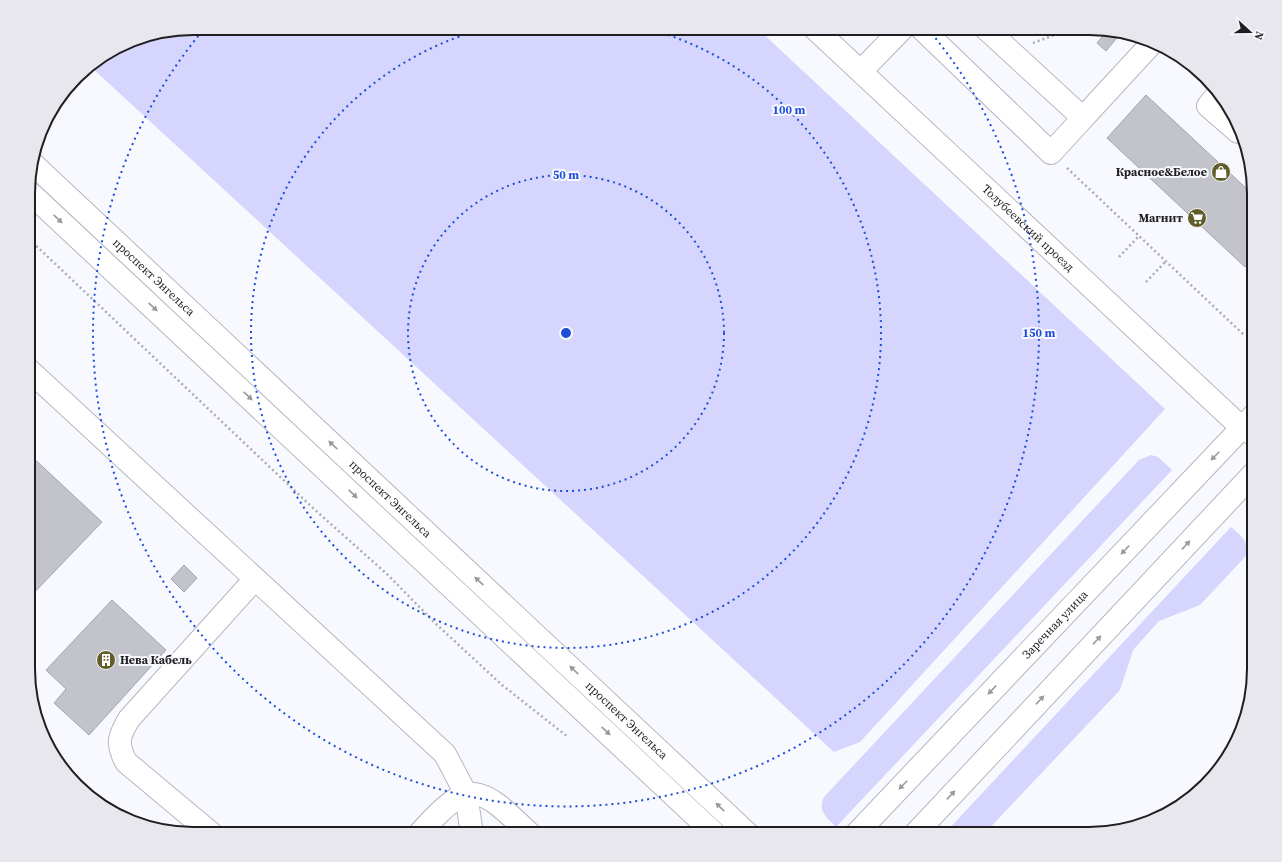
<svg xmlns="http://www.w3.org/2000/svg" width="1282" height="862" font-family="'Source Serif 4',serif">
<rect width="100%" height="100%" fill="#f8f8ff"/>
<g fill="#d5d5fd">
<path d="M 193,28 L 757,28 L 1165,409 L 860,742 L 834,752 L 90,66 L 130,41 Z"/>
<path d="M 1151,455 L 1158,457 L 1172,470 L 836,827 C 827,818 817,810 824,797 L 1139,460 Z"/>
<path d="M 1231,527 C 1241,536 1251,542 1245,557 L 1200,605 L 1159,621 L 1133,650 L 1120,690 L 984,834 L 944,834 Z"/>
</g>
<g fill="#c3c3cb" stroke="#a5a5ad">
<path d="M 1107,31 L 1121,33 L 1106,51 L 1097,43 Z"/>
<path d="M 1146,95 L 1247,189 L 1253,182 L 1254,258 L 1245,267 L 1107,138 Z"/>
<path d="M 29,454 L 102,522 L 29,598 Z"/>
<path d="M 184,565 L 197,578 L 184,592 L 171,579 Z"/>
<path d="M 112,600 L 166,650 L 89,735 L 54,703 L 66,689 L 46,670 Z"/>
</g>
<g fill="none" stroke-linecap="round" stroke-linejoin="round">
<defs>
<g id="minor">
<path id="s1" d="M 814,28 L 1242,428 L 1254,435"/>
<path d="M 921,28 L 1051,153 L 1083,118"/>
<path d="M 985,28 L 1083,118 L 1153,42"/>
<path d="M 861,71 L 903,28"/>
<path d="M 1217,95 L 1208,106 L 1238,132"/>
<path d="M 29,370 L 445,754 L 466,794 L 472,834"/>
<path d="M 212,834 L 126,762 C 116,743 119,736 129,719 L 255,579"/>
<path d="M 419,834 C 470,777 478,784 530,834"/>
<path id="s2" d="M 856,834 L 1254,415"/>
<path d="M 915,834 L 1254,473"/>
</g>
<g id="major">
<path id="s3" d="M 32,163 L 748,834"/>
<path d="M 29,192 L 715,834"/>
</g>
</defs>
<use href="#minor" stroke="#b7b7bf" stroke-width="24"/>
<use href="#major" stroke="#b7b7bf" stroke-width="24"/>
<g stroke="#ababb1" stroke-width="2.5" stroke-dasharray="2 3" stroke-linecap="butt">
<path d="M 1033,43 L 1073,28"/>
<path d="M 1067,168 L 1244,335"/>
<path d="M 29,239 L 314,509 L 388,575 L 435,623 L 502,685 L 568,737"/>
<path d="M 1119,257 L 1139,236"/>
<path d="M 1146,282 L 1166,261"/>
</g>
<use href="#minor" stroke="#fff" stroke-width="22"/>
<use href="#major" stroke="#fff" stroke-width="22"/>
</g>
<defs><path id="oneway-solid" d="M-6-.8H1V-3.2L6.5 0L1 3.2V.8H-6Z"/></defs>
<g fill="#9a9a9c">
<use href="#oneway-solid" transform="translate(58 219) rotate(43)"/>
<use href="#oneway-solid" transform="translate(153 307) rotate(43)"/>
<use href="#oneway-solid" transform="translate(248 396) rotate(43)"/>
<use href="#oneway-solid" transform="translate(333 445) rotate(-137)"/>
<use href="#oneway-solid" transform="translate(1215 456) rotate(134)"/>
<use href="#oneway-solid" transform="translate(353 494) rotate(43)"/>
<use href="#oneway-solid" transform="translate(1186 545) rotate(-47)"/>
<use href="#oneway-solid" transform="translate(1125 550) rotate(133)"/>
<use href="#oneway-solid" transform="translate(479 581) rotate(-137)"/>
<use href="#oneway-solid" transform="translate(1097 640) rotate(-47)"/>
<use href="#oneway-solid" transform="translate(574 670) rotate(-137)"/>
<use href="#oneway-solid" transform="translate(992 690) rotate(133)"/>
<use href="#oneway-solid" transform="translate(1040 700) rotate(-47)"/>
<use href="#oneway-solid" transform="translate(606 731) rotate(43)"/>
<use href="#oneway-solid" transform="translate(903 785) rotate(134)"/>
<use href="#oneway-solid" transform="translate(951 795) rotate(-47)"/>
<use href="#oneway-solid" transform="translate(720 807) rotate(-136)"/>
</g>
<g fill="none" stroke="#1d4ed8" stroke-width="2" stroke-dasharray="2 4">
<circle cx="566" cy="333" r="158"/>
<path d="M645 28A315 315 0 1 1 487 28"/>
<path d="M928 29A473 473 0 1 1 204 29"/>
</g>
<defs>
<symbol id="shop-disc" viewBox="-11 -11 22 22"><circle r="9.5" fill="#605d29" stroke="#f8f8ff"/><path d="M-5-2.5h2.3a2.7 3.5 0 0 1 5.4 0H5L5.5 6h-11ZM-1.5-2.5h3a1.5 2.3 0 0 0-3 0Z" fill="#fff"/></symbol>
<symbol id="supermarket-disc" viewBox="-11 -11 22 22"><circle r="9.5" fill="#605d29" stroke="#f8f8ff"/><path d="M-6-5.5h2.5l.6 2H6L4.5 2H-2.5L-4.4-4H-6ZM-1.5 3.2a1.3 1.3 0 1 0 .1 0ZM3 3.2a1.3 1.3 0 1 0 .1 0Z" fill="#fff"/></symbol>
<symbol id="building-disc" viewBox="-11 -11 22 22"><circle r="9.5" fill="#605d29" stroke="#f8f8ff"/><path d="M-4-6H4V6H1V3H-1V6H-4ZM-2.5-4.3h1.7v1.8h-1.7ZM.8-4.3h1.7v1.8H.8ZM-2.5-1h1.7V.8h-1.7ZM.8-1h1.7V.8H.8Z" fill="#fff"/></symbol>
</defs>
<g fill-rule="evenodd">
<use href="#shop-disc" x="1210" y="161" width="22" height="22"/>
<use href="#supermarket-disc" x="1186" y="207" width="22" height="22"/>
<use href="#building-disc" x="95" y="649" width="22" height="22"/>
</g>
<g text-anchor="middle" stroke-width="4" stroke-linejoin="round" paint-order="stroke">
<g font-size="12" font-weight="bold" fill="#1f1f22" stroke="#f8f8ff" text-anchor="end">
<text x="1207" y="176">Красное&amp;Белое</text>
<text x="1183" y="222">Магнит</text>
<text x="120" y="664" text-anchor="start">Нева Кабель</text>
</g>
<g font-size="12" fill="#1f1f22" stroke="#f8f8ff">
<text dy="4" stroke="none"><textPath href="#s1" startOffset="293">Толубеевский проезд</textPath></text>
<text dy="4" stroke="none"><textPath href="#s3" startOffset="167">проспект Энгельса</textPath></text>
<text dy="4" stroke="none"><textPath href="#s3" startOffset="491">проспект Энгельса</textPath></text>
<text dy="4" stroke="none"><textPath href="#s2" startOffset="289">Заречная улица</textPath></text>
<text dy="4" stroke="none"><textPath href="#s3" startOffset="815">проспект Энгельса</textPath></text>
</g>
</g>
<path d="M0 0H1282V862H0ZM193 35H1089A158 158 0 0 1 1247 193V669A158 158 0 0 1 1089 827H193A158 158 0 0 1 35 669V193A158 158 0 0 1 193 35Z" fill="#e7e7ed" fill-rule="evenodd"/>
<path fill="none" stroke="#1f1f22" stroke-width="2" d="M193 35H1089A158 158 0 0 1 1247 193V669A158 158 0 0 1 1089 827H193A158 158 0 0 1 35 669V193A158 158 0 0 1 193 35Z"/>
<circle cx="566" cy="333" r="6" fill="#1d4ed8" stroke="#f8f8ff" stroke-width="2"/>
<g font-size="12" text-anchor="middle" font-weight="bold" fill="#1d4ed8" stroke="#f8f8ff" stroke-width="4" stroke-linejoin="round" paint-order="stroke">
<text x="789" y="114">100 m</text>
<text x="566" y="179">50 m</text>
<text x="1039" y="337">150 m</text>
</g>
<g transform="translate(1250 32) rotate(111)" stroke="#f8f8ff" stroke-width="3" paint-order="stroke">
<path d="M0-3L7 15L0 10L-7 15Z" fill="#1f1f22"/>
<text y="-6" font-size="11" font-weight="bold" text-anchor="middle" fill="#1f1f22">N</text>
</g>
</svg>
